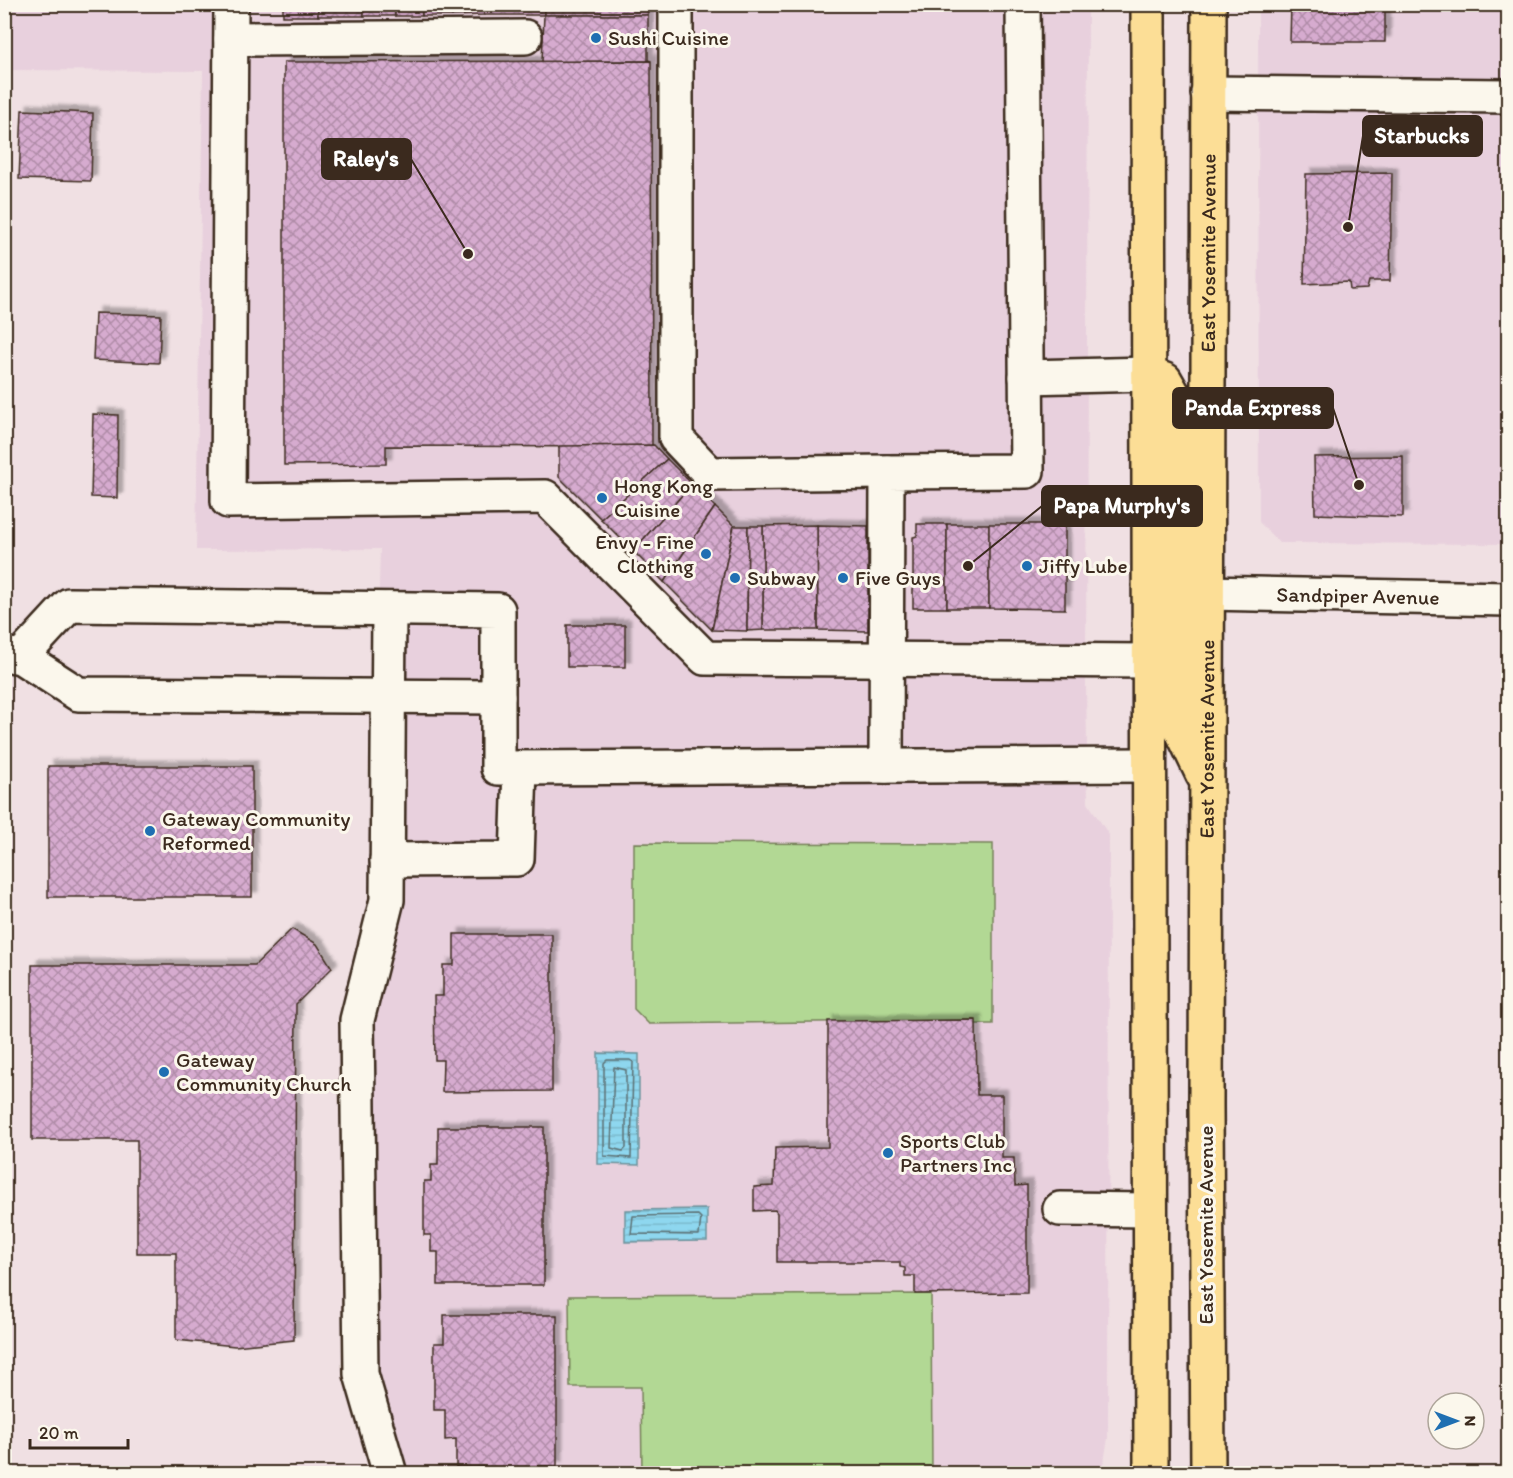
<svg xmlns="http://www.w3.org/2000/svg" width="1513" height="1478" font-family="Itim,sans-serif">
<defs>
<pattern id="water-rules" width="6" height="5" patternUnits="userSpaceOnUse" patternTransform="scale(1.5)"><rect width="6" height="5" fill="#8ed7ef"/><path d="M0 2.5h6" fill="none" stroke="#7bb9cc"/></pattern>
<pattern id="building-cross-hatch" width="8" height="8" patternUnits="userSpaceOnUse" patternTransform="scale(1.5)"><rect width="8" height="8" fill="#d6abcf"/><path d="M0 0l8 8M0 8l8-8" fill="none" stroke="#af8ba7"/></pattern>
<filter id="shadow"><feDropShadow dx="5.5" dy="-5.5" stdDeviation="1.5" flood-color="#0004"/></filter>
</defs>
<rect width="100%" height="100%" fill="#f0e0e3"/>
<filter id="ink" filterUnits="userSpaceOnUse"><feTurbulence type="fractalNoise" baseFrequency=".0167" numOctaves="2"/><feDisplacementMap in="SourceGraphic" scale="12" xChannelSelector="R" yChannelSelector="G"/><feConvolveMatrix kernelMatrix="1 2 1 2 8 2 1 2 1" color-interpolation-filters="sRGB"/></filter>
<g filter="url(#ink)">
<g fill="#e8d0dd">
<path d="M 5,5 L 1088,5 L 1086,685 L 1088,803 L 1109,835 L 1108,1438 L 1102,1473 L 375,1473 L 367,1026 L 380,549 L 196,550 L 203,71 L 5,70 Z"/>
<path d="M 1258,5 L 1508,5 L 1508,544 L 1279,543 L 1259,522 Z"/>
</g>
<g fill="#b2d894" stroke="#768159" stroke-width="1.5">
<path d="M 634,843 L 993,844 L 993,1024 L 976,1024 L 975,1020 L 649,1024 L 634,1009 Z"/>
<path d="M 931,1294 L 932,1473 L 642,1473 L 641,1387 L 570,1387 L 569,1296 Z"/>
</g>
<g fill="url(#water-rules)" stroke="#6d929b" stroke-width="1.5">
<path d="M 598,1053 L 639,1054 L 639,1165 L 598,1164 Z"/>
<path d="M 707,1209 L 707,1241 L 625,1242 L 625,1210 Z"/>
</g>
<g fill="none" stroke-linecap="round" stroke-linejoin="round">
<g stroke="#5c6f72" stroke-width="1.5">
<path d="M 607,1060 L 630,1060 L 633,1062 L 631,1158 L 604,1156 L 604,1063 Z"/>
<path d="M 614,1067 L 626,1070 L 626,1148 L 623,1151 L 611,1148 Z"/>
<path d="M 698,1215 L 701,1218 L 699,1235 L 631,1234 L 633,1216 Z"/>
</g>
</g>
<g fill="url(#building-cross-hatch)" stroke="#3b2a1e" stroke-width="1.5" filter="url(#shadow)">
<rect x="283" y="4" width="35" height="12"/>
<rect x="318" y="4" width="46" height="12"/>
<rect x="364" y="4" width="31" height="12"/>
<rect x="395" y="4" width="27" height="12"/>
<rect x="422" y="4" width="30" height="12"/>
<path d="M 452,4 L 484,4 L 484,15 L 452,16 Z"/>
<rect x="484" y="4" width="60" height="11"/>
<rect x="544" y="4" width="104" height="11"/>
<path d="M 1291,4 L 1385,4 L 1385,42 L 1290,42 Z"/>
<path d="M 544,15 L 648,15 L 648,60 L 651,61 L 542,62 Z"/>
<path d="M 651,61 L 652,447 L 386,446 L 386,464 L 284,465 L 284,62 Z"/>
<path d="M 22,110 L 93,113 L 91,181 L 19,179 Z"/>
<path d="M 1392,173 L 1390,281 L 1369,281 L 1367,289 L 1350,290 L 1349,282 L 1304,284 L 1306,174 Z"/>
<path d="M 95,313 L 161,315 L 159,363 L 93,360 Z"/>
<path d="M 93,414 L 118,415 L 117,498 L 91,497 Z"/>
<path d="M 654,445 L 667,459 L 601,519 L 559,477 L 559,446 Z"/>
<path d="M 1403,456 L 1403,517 L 1315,514 L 1314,457 Z"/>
<path d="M 667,459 L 692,484 L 633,551 L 601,519 Z"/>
<path d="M 692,484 L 715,507 L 664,582 L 633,551 Z"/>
<path d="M 715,507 L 734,526 L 712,630 L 664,582 Z"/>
<path d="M 917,524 L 947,524 L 947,608 L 913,608 L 913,537 L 917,536 Z"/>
<rect x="947" y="524" width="42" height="84"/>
<path d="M 989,524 L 1065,524 L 1065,609 L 989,608 Z"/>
<path d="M 817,525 L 868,526 L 868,631 L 818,630 Z"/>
<path d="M 817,525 L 818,630 L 763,630 L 763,526 Z"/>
<path d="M 734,526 L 748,526 L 747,631 L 712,630 Z"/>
<path d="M 748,526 L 763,526 L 763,630 L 747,631 Z"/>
<rect x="567" y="625" width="58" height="42"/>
<rect x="48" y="766" width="204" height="131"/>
<path d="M 292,929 L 317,944 L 332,968 L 296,1004 L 294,1340 L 235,1346 L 176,1340 L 176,1253 L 137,1253 L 137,1140 L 32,1140 L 32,965 L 255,965 Z"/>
<path d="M 454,934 L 552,934 L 552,1091 L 442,1092 L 443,1060 L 435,1060 L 434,996 L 443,996 L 443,965 L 454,965 Z"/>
<path d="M 976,1020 L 977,1095 L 1002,1095 L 1002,1158 L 1014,1158 L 1015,1186 L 1027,1185 L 1027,1293 L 915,1294 L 915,1276 L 905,1276 L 905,1268 L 900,1267 L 900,1262 L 777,1262 L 777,1213 L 775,1210 L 754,1211 L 754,1187 L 774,1186 L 775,1148 L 828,1147 L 828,1021 Z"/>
<path d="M 438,1127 L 544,1127 L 544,1285 L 438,1285 L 438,1252 L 431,1252 L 431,1235 L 424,1235 L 424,1181 L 431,1181 L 431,1165 L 438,1165 Z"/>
<path d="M 444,1315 L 557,1315 L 557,1466 L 531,1466 L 531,1474 L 483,1474 L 483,1467 L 456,1467 L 456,1439 L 445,1440 L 445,1410 L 434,1410 L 434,1343 L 444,1343 Z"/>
</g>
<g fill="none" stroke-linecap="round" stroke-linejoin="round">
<defs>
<g id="minor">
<path d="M 231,4 L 228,501 L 545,497 L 705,658 L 1149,661"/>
<path d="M 676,4 L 676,438 L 710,474 L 887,472"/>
<path d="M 231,39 L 525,37"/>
<path d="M 1208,93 L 1508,96"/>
<path d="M 1026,377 L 1149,374"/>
<path id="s1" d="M 1206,593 L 1508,599"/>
<path d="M 389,609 L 387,900 L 357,1020 L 361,1374 L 390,1474"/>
<path d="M 4,654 L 21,657 L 78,694 L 498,697 L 498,610 L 69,605 L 21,657"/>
<path d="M 498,697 L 498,768 L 1149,765"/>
<path d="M 886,766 L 887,472 L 1027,471 L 1023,4"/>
<path d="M 387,860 L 517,859 L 520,768"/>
<path d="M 1060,1209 L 1150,1210"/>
</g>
<g id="major">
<path d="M 1148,4 L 1151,1474"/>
<path d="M 1149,374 L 1165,380 L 1177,401 L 1177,721 L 1203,775"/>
<path id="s2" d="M 1208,1474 L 1206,1105 L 1209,4"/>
</g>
</defs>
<use href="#minor" stroke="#3b2a1e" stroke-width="38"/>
<use href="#major" stroke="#3b2a1e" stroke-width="38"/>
<use href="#minor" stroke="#fbf7ec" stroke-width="33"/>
<use href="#major" stroke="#fcde96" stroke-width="33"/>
</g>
</g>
<g fill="#1f6fb2" stroke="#fbf7ec" stroke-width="2">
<circle cx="596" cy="38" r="6"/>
<circle cx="602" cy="498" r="6"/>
<circle cx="706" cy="554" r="6"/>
<circle cx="1027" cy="566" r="6"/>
<circle cx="735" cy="578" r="6"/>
<circle cx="843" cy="578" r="6"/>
<circle cx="150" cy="831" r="6"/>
<circle cx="164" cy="1072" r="6"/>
<circle cx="888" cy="1153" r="6"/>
</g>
<g text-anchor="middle" stroke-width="6" stroke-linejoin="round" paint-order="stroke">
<g font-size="21" fill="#3b2a1e" stroke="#fbf7ec" text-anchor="start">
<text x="608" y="45">Sushi Cuisine</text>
<text x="614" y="493">Hong Kong<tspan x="614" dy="24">Cuisine</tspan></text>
<text x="694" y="549" text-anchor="end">Envy - Fine<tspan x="694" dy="24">Clothing</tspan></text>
<text x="1039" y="573">Jiffy Lube</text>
<text x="747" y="585">Subway</text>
<text x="855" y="585">Five Guys</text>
<text x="162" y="826">Gateway Community<tspan x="162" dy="24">Reformed</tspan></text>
<text x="176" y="1067">Gateway<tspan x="176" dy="24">Community Church</tspan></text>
<text x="900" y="1148">Sports Club<tspan x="900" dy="24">Partners Inc</tspan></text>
</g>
<g font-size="21" fill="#3b2a1e" stroke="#fbf7ec">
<text dy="7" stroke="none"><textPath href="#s2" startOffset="1221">East Yosemite Avenue</textPath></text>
<text dy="7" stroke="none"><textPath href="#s1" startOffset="152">Sandpiper Avenue</textPath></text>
<text dy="7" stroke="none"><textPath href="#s2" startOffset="735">East Yosemite Avenue</textPath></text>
<text transform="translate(1206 1225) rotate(-90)" y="7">East Yosemite Avenue</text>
</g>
</g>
<path fill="none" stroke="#3b2a1e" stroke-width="2" d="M1348 227L1363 136M468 254L411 159M1359 485L1333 408M968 566L1042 506"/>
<g fill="#3b2a1e" stroke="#fbf7ec" stroke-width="2">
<circle cx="1348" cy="227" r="6"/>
<circle cx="468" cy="254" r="6"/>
<circle cx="1359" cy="485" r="6"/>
<circle cx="968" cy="566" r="6"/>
</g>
<g fill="#3b2a1e" stroke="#3b2a1e" stroke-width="2">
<rect x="1363" y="116" width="119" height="40" rx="6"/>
<rect x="322" y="139" width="89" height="40" rx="6"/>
<rect x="1173" y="388" width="160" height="40" rx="6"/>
<rect x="1042" y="486" width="160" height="40" rx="6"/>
</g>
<g font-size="22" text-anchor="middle" font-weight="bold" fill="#fff">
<text x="1422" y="143">Starbucks</text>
<text x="366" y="166">Raley's</text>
<text x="1253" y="415">Panda Express</text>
<text x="1122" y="513">Papa Murphy's</text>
</g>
<rect width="1513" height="1478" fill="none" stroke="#fbf7ec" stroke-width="24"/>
<rect x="12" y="12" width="1489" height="1454" fill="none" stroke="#3b2a1e" stroke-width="2" filter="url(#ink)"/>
<g transform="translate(1456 1421) rotate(90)"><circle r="28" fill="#fbf7ec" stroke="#aea59a" stroke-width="1.5"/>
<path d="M0-4.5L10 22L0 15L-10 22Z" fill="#1f6fb2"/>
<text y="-9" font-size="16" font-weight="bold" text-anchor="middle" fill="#3b2a1e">N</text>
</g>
<path d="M30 1439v9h98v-9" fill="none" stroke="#3b2a1e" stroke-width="3"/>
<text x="39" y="1439" font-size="18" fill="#3b2a1e" stroke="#fbf7ec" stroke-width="4.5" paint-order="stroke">20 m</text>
</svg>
